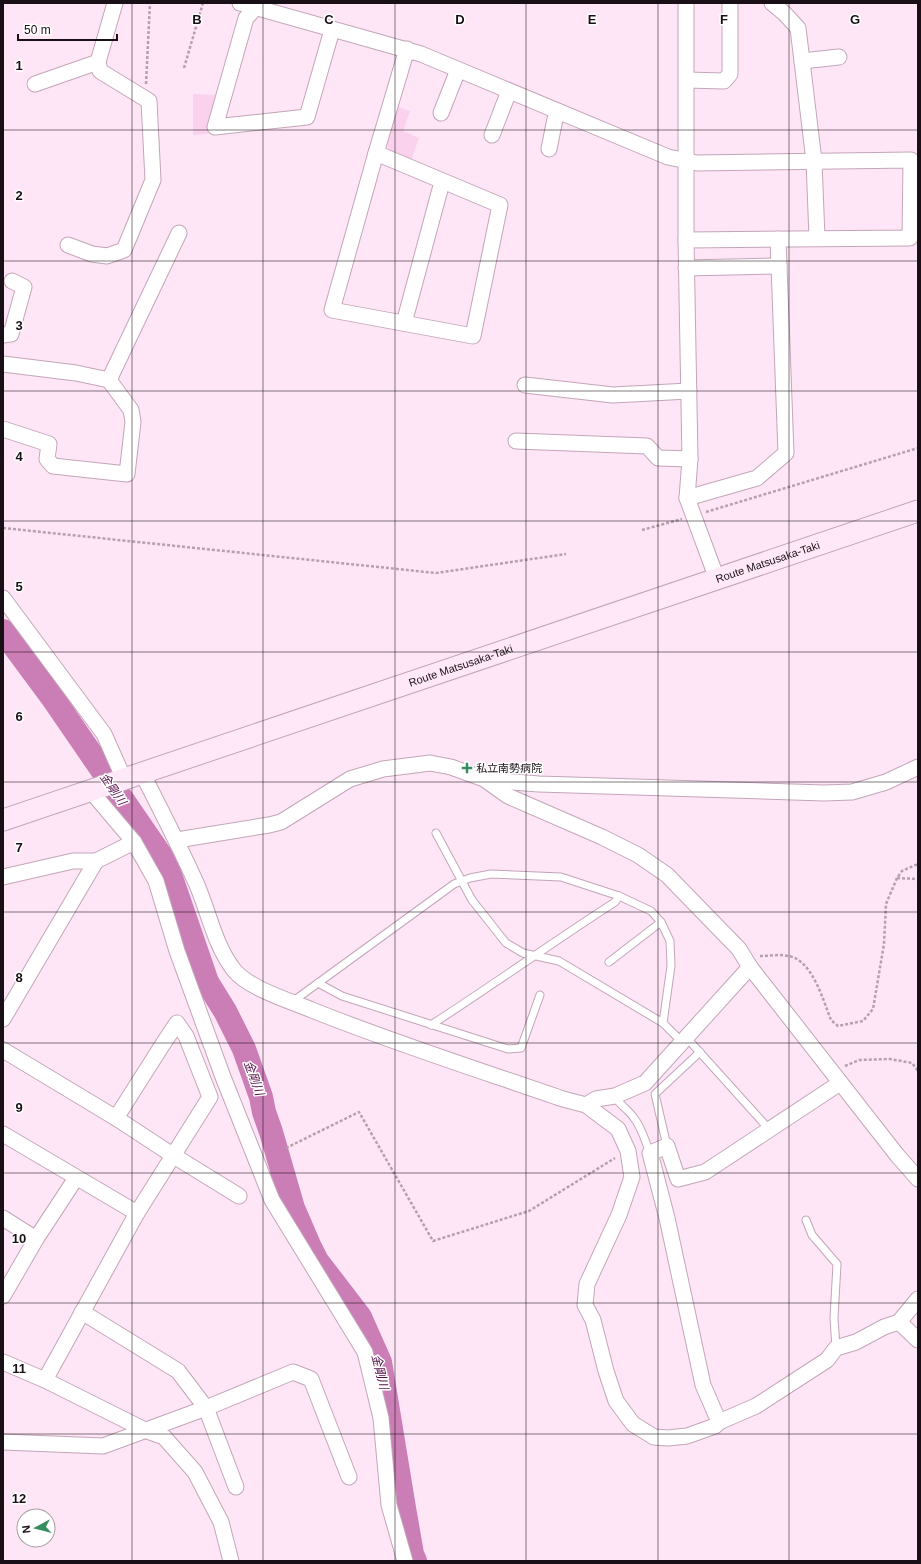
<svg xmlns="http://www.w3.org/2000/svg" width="921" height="1564" font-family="Arial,'Noto Sans JP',sans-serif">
<rect width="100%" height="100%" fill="#ffe6f6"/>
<g fill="#fbd2ee">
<path d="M 193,94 L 218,95 L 208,134 L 193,135 Z"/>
<path d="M 396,106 L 410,111 L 403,131 L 419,138 L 411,161 L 393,155 L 385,142 Z"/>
</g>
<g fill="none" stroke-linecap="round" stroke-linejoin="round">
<path stroke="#cb7eb5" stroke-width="24" d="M 3,631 L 52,697 L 166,863 L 207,982 L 225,1011 L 244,1049 L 261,1097 L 264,1112 L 271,1132 L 293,1208 L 309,1245 L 317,1261 L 360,1317 L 380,1362 L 404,1508 L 412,1554 L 415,1561"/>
<defs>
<g id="lane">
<path d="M 436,833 L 472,900 L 506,943 L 523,953 L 559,961 L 663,1023"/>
<path d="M 609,962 L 661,922"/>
<path d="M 318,983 L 342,996 L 508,1049 L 521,1048 L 540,995"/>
<path d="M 292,1002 L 454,884 L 470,878 L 491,874 L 561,877 L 619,896 L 651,911 L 661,922 L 670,941 L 671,966 L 663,1023 L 682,1042"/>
<path d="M 431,1025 C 493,985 553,942 615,902 L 619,896"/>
<path d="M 686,1037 L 769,1129"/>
<path d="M 615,1096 C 619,1105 628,1109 634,1118 C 642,1128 645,1141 650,1153"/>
<path d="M 667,1146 L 655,1094 L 700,1052"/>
<path d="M 806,1220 L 812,1235 L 837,1264 L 834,1318 L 836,1348"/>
</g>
<g id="street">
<path d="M 240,3 L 421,54 L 668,157 L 697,163 L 911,160 L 910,238 L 686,240"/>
<path d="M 260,3 L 246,18 L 215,127 L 307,117 L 332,30"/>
<path d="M 686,3 L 686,240 L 690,459 L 687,498 L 717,579"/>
<path d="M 772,3 L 784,13 L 798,28 L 814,161 L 817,238"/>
<path d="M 802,61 L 839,57"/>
<path d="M 687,80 L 724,81 L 730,74 L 730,3"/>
<path d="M 35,84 L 98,62"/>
<path d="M 441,113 L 458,70"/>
<path d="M 492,135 L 509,91"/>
<path d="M 549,149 L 555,119 L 560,112"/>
<path d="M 376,153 L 500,205 L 473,336 L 332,310 Z"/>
<path d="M 376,153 L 407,49"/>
<path d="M 68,245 L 92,254 L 107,256 L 124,250 L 153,180 L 149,101 L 100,71 L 98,62 L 115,3"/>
<path d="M 686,268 L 779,266"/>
<path d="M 404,323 L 442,182"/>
<path d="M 3,335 L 11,334 L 24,287 L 12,281"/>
<path d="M 3,364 L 76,373 L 109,380 L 131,410 L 133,422 L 127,474 L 53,466 L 47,459 L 49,444 L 3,429"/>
<path d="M 109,380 L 179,233"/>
<path d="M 525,385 L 613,395 L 689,391"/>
<path d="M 516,441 L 647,446 L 658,458 L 690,459"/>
<path d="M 687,498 L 757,478 L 786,453 L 778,239"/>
<path d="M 3,598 L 104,734 L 124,779"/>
<path d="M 142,773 C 161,810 180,847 197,885 C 209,913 215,946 234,970 C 248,988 290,1001 312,1010 C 394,1043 479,1070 563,1099 L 586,1105 L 618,1129 L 628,1151 L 632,1177 L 619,1215 L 587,1284 L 585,1305 L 593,1320 L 606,1371 L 616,1401 L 633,1424 L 654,1437 L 668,1438 L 687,1436 L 715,1426 L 719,1422 L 756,1406 L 827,1360 L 836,1348 L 856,1342 L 884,1327 L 899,1322 L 918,1299"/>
<path d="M 487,780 L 539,784 L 824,793 L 852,792 L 886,782 L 918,767"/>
<path d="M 90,790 L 134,842 L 156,881 L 177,951 L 223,1077 L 272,1200 L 365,1352 L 381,1418 L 389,1505 L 405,1561"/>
<path d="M 177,840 L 269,825 L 281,822 L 350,779 L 383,769 L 430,763 L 451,767 L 484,779 L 508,796 L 602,837 L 638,855 L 667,875 L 739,949 L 750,967 L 897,1155 L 918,1179"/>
<path d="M 3,877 L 73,861 L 96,861 L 134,842"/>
<path d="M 3,1019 L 96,861"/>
<path d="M 3,1050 L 116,1118 L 174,1156 L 239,1196"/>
<path d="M 586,1105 L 596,1099 L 615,1096 L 645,1083 L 750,967"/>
<path d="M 3,1134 L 137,1213"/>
<path d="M 3,1218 L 36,1239"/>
<path d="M 3,1296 L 36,1239 L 76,1178"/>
<path d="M 82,1312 L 178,1371 L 206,1408 L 236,1487"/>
<path d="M 899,1322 L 918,1340"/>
<path d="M 3,1362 L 45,1380 L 147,1431 L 164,1437 L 195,1472 L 221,1522 L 231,1561"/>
<path d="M 45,1380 L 137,1213 L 210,1097 L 186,1036 L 177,1023 L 163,1044 L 116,1118"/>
<path d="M 719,1422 L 703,1385 L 667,1218 L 650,1153 L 667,1146 L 678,1179 L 705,1172 L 840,1083"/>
<path d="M 3,1442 L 103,1446 L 206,1408 L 293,1372 L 311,1379 L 349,1477"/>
</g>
<g id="secondary">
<path id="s1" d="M 3,820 L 918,511"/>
</g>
</defs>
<use href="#lane" stroke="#c3a5b9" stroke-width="9"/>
<use href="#street" stroke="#c3a5b9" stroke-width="17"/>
<use href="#secondary" stroke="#c3a5b9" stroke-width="23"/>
<g stroke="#b5a1ae" stroke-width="2.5" stroke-dasharray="3 2" stroke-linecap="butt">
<path d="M 184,68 L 203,3"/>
<path d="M 146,84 L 150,3"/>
<path d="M 706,512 L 918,448"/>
<path d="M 3,528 L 436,573 L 566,554"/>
<path d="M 642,530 L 682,519"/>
<path d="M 897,878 L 918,879"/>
<path d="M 760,956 C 769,956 779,954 788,956 C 812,959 823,1000 831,1020 L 838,1026 L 863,1021 L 873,1009 L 884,944 L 886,904 L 897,878 L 902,871 L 918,864"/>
<path d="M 845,1066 L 859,1060 L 890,1059 L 912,1063 L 918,1071"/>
<path d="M 286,1148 L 359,1112 L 433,1241 L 529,1211 L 615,1158"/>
</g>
<use href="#lane" stroke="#fff" stroke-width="7"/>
<use href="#street" stroke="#fff" stroke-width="15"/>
<use href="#secondary" stroke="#ffe9f8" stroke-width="21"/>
</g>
<path fill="none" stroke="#190f16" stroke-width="1" stroke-opacity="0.55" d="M 132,3 L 132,1561M 263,3 L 263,1561M 395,3 L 395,1561M 526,3 L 526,1561M 658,3 L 658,1561M 789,3 L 789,1561M 3,130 L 918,130M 3,261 L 918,261M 3,391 L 918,391M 3,521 L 918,521M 3,652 L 918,652M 3,782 L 918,782M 3,912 L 918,912M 3,1043 L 918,1043M 3,1173 L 918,1173M 3,1303 L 918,1303M 3,1434 L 918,1434"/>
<path fill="#368d61" stroke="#fff" stroke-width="1.5" d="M465 762h4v4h4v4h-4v4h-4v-4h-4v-4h4z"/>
<g text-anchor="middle" stroke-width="3" stroke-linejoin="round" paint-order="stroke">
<g font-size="11" fill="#190f16" stroke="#fff">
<text dy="4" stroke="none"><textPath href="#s1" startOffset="807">Route Matsusaka-Taki</textPath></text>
<text dy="4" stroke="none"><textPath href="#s1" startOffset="483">Route Matsusaka-Taki</textPath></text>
</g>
<g font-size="11" fill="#190f16" stroke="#fff" text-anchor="start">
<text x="476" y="772">私立南勢病院</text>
</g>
<g font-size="12" font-style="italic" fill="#520c44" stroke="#fff">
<text transform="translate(113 789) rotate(55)" y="4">金剛川</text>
<text transform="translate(254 1078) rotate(70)" y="4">金剛川</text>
<text transform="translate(380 1372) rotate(76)" y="4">金剛川</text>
</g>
</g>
<g font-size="13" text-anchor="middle" font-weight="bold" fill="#190f16" stroke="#fff" stroke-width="3" stroke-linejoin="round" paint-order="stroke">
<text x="197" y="24">B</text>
<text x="329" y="24">C</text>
<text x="460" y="24">D</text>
<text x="592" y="24">E</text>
<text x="724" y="24">F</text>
<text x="855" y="24">G</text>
<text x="19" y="70">1</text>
<text x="19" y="200">2</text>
<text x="19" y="330">3</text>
<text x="19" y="461">4</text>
<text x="19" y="591">5</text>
<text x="19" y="721">6</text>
<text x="19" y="852">7</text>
<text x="19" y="982">8</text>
<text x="19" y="1112">9</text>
<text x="19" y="1243">10</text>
<text x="19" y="1373">11</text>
<text x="19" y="1503">12</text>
</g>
<rect width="921" height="1564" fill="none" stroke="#190f16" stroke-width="8"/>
<g transform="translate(36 1528) rotate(263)"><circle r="19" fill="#ffffff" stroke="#a39fa2"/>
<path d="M0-3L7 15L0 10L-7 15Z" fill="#368d61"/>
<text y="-6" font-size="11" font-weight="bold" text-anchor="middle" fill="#190f16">N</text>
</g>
<path d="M18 34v6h99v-6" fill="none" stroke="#190f16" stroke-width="2"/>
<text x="24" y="34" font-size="12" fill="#190f16" stroke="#ffffff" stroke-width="3" paint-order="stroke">50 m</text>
</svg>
